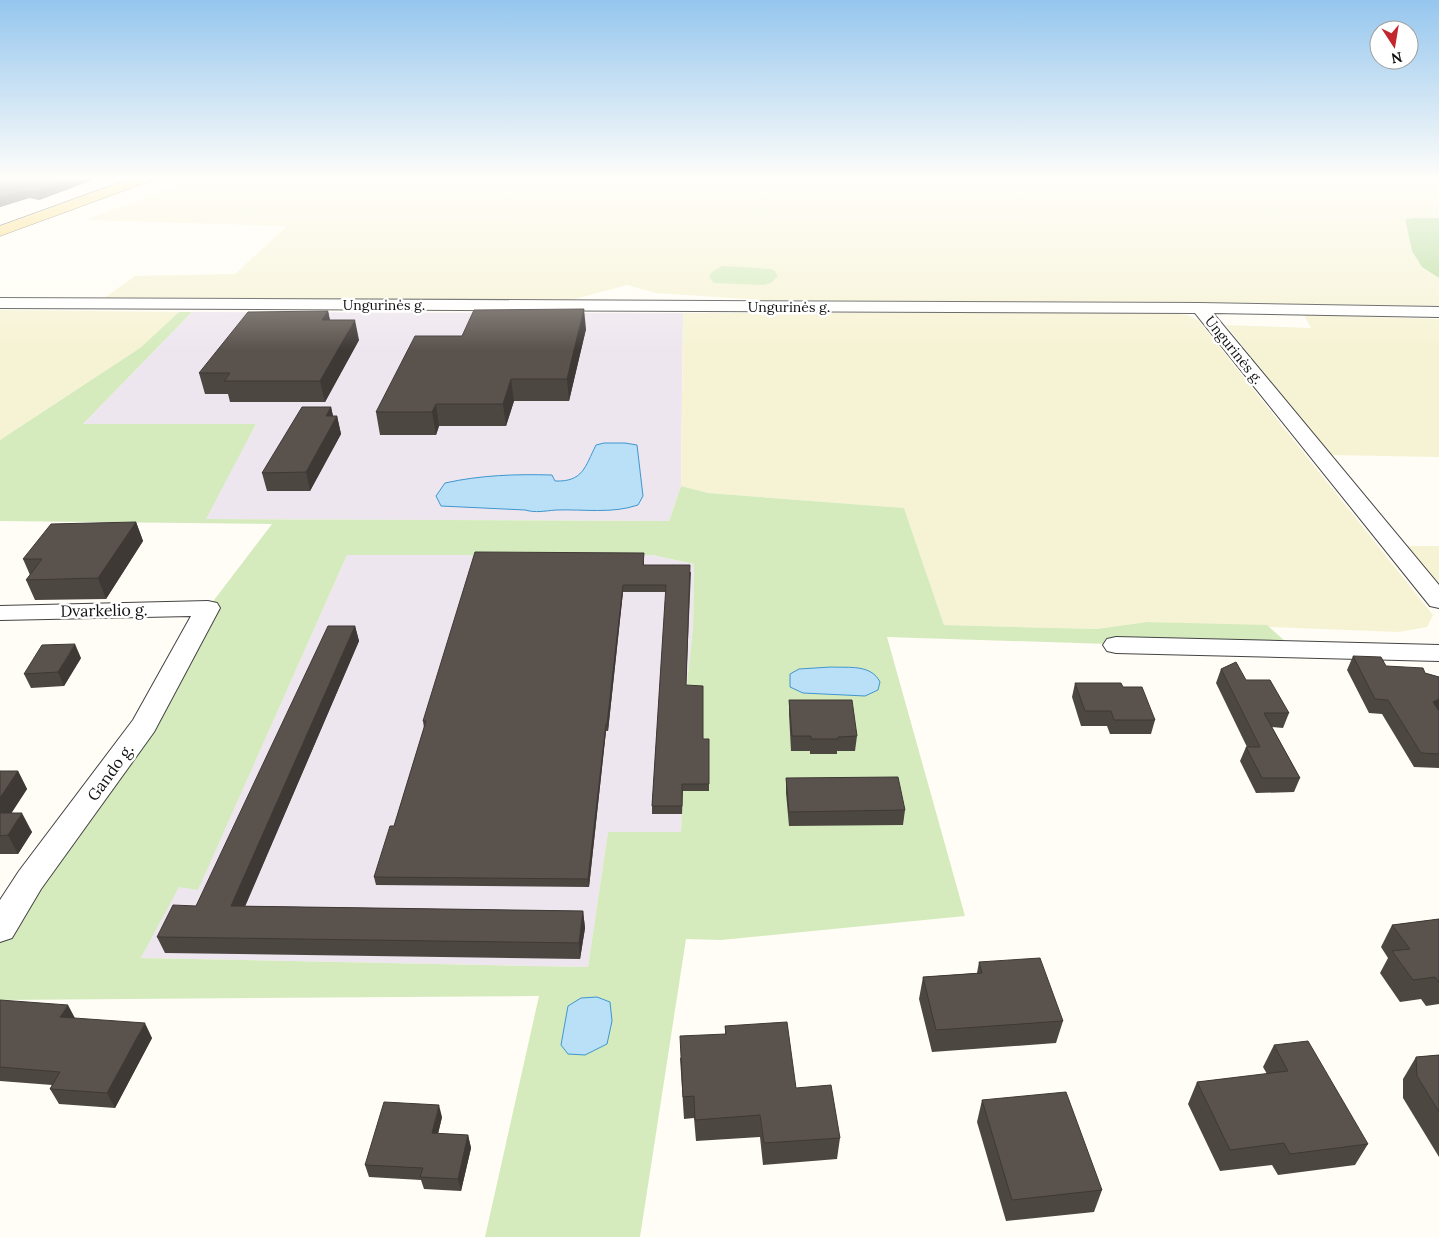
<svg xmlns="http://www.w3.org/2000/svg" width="1439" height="1237" font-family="Lora,serif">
<rect width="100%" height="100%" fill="#fffdf5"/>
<g fill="#eee6ef">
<path d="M 192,312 L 683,313 L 681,486 L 669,521 L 205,519 L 256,424 L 82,425 Z"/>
<path d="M 347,555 L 652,555 L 694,564 L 693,627 L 686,693 L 681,833 L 608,833 L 588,967 L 141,958 L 179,886 L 198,889 Z"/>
</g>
<g fill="#f6f3d4">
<path d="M 198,177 L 1439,177 L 1439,218 L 1405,219 L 1412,251 L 1422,267 L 1439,278 L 1439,307 L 765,300 L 656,293 L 627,285 L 571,300 L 103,299 L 135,276 L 235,274 L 287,226 L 85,220 Z"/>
<path d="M 0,310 L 179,312 L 140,348 L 0,440 Z"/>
<path d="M 683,313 L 1171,313 L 1187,315 L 1198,320 L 1433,615 L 1427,627 L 1399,632 L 1147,622 L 1096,629 L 944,625 L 904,508 L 708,493 L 681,486 Z"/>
<path d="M 1304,315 L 1439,319 L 1439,457 L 1329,455 L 1226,325 L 1311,328 Z"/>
<path d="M 1403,546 L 1439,546 L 1439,590 Z"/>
</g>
<g fill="#d5ebbd" fill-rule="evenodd">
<path d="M 722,266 L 771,269 L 775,271 L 778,276 L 771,283 L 763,285 L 714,283 L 709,277 L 712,272 Z"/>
<path d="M 179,312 L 192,312 L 83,424 L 256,424 L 206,519 L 669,521 L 681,486 L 708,493 L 904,508 L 944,625 L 1096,629 L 1147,622 L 1267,625 L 1295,650 L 887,637 L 965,916 L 721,940 L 686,939 L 640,1237 L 485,1237 L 539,996 L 0,1000 L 0,928 L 208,608 L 272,524 L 0,521 L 0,440 L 140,348 ZM 347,555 L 652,555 L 694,564 L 693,627 L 686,693 L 681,832 L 608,832 L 588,967 L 141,958 L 179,887 L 198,890 Z"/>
</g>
<path fill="#b9dc9c" d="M 1415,218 L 1439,218 L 1439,278 L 1422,267 L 1412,251 L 1405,219 Z"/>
<g fill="#b9e0f7" stroke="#3f96cf">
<path d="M 604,443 L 625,443 L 637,445 L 643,496 L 638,505 C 612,514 583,509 556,510 C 544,511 536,513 525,510 L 441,506 L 436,496 L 445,483 C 481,475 516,474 552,475 L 555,481 C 583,482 585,467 596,445 Z"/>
<path d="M 831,667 C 849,668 871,664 880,682 L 878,690 L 865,696 L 803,693 L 790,687 L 790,674 L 799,669 Z"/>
<path d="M 597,997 L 610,1002 L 612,1021 L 607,1044 L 585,1055 L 568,1054 L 561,1045 L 568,1006 L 581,998 Z"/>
</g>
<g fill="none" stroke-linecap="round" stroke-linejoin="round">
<defs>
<g id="minor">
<path d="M 0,298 L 1200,303 L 1439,307 L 1439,317 L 1213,313 L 1439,585 L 1439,608 L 1430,606 L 1195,313 L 0,308 Z"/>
<path d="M 208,601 L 217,603 L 220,608 L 154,732 L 41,889 L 12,938 L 0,942 L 0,900 L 19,871 L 133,720 L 191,616 L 0,620 L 0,606 Z"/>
<path d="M 1116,637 L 1439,645 L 1439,661 L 1116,653 L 1107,651 L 1103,645 L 1107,639 Z"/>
</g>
<path id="major" d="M 135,177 L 155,177 L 153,180 L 0,236 L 0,226 Z"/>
</defs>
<use href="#minor" stroke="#444" stroke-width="2"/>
<use href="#major" stroke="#222" stroke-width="1"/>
<use href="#minor" fill="#fff" fill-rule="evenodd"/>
<use href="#major" fill="#f9d66b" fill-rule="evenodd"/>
</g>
<g fill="#4d4742">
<path d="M 0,177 L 101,177 L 39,200 L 29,198 L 0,207 Z"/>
<path d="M 328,311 L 330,320 L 359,340 L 325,402 L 230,402 L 228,394 L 205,394 L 199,373 Z"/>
<path d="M 586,329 L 569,401 L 514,401 L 506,426 L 439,426 L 436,435 L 380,435 L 376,412 L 462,336 Z"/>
<path d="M 331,407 L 333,416 L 337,416 L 341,434 L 310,491 L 267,491 L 262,473 Z"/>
<path d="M 136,522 L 143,541 L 106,599 L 35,600 L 26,580 L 30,575 L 23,559 Z"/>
<path d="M 644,560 L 644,565 L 691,572 L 686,685 L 703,739 L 709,739 L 709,791 L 683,791 L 682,814 L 652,814 L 652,806 L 666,592 L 623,592 L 608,731 L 606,731 L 589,887 L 376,885 L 374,877 L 394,826 L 424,728 L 423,721 Z"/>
<path d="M 355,626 L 359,641 L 245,906 L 583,911 L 585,928 L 580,959 L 165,953 L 157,937 L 196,906 Z"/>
<path d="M 1353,656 L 1386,666 L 1425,673 L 1439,677 L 1439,768 L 1414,767 L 1382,714 L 1369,713 L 1347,670 Z"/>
<path d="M 81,658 L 64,686 L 31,688 L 24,674 Z"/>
<path d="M 1221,669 L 1246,680 L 1289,713 L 1283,728 L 1272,727 L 1300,778 L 1294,792 L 1256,793 L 1240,761 L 1246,747 L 1247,747 L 1216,683 Z"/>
<path d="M 1075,683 L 1123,687 L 1155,720 L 1151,734 L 1110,734 L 1107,726 L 1081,726 L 1072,697 Z"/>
<path d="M 789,700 L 857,736 L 855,751 L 837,751 L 837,754 L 810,754 L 810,751 L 791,751 L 789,714 Z"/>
<path d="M 0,771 L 18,771 L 27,789 L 11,813 L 32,832 L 18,854 L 0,854 Z"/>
<path d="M 786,778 L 905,810 L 903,825 L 789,826 L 786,793 Z"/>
<path d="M 1439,919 L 1439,1004 L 1426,1006 L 1421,999 L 1400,1002 L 1380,973 L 1388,958 L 1381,947 L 1392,925 Z"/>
<path d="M 979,962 L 1063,1021 L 1056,1043 L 932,1052 L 919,999 L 923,977 L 977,973 Z"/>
<path d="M 0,1000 L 152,1038 L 115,1108 L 59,1104 L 50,1089 L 52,1085 L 0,1081 Z"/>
<path d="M 725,1026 L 796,1088 L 840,1138 L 837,1159 L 763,1165 L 760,1137 L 696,1141 L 694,1118 L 684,1119 L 680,1058 L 725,1034 Z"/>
<path d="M 1274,1045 L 1368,1144 L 1355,1165 L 1278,1175 L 1272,1165 L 1220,1171 L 1188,1104 L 1197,1082 L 1267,1074 L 1263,1067 Z"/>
<path d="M 1439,1055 L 1439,1157 L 1403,1098 L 1403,1079 L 1416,1057 Z"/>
<path d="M 982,1100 L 1102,1190 L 1094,1212 L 1006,1221 L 977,1122 Z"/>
<path d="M 442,1117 L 438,1134 L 468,1135 L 471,1148 L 461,1191 L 424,1189 L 421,1180 L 369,1177 L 365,1165 Z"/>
</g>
<g fill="#3f3936">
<path d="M 77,177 L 101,177 L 39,200 L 36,192 Z"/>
<path d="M 26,190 L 29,198 L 0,207 L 0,198 Z"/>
<path d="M 584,309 L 586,329 L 569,401 L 567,379 Z"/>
<path d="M 328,311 L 332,331 L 322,320 Z"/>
<path d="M 355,320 L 359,340 L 325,402 L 320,381 Z"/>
<path d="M 511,379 L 514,401 L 506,426 L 503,404 Z"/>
<path d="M 436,404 L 439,426 L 436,435 L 432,412 Z"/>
<path d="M 331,407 L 334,421 L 337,416 L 341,434 L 310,491 L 306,472 L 326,416 Z"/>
<path d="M 136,522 L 143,541 L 106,599 L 98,578 Z"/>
<path d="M 623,585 L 623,592 L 608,731 L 607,724 Z"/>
<path d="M 355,626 L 359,641 L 238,923 L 231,906 Z"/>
<path d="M 75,644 L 81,658 L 64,686 L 58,672 Z"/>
<path d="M 1439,699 L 1439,710 L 1426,716 L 1433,702 Z"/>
<path d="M 606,724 L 606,731 L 589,887 L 588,879 Z"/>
<path d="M 18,771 L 27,789 L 0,831 L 0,798 Z"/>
<path d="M 22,813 L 32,832 L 18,854 L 8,835 Z"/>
<path d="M 583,911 L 585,928 L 580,959 L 579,943 Z"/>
<path d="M 68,1005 L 76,1020 L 60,1017 Z"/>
<path d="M 145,1023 L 152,1038 L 115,1108 L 107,1093 Z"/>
<path d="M 439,1105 L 442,1117 L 435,1146 L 432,1133 Z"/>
<path d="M 468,1135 L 471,1148 L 461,1191 L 458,1179 Z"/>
</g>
<g fill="#5a524d" stroke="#3f3936">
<path d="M 0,177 L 77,177 L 36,192 L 26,190 L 0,198 Z"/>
<path d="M 584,309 L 567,379 L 511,379 L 503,404 L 436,404 L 432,412 L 376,412 L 415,336 L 462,336 L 474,310 Z"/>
<path d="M 328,311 L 322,320 L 355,320 L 320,381 L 224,381 L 230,373 L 199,373 L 248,312 Z"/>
<path d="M 302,407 L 331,407 L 326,416 L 337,416 L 306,472 L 262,473 Z"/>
<path d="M 136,522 L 98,578 L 26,580 L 42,559 L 23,559 L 51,524 Z"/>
<path d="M 475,552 L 644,553 L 643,565 L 690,565 L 686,685 L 703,686 L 703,739 L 709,739 L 709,784 L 682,784 L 682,806 L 652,806 L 666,585 L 623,585 L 607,724 L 606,724 L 588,879 L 374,877 L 390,826 L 394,826 L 426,721 L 423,721 Z"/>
<path d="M 328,626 L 355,626 L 231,906 L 583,911 L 579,943 L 157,937 L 173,905 L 196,906 Z"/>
<path d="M 75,644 L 58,672 L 24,674 L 42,645 Z"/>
<path d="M 1353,656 L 1381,657 L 1386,666 L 1423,668 L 1425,673 L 1439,677 L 1439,699 L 1433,702 L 1439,711 L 1439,754 L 1421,753 L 1388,700 L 1375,699 Z"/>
<path d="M 1236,662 L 1246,680 L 1270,680 L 1289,713 L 1264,713 L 1300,778 L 1262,778 L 1246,747 L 1260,747 L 1221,669 Z"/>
<path d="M 1075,683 L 1121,683 L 1123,687 L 1142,687 L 1155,720 L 1114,720 L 1111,711 L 1085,711 Z"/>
<path d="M 789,700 L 852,700 L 857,736 L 838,737 L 838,739 L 811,739 L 811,736 L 792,736 Z"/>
<path d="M 0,771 L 18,771 L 0,798 Z"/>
<path d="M 898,777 L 905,810 L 789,812 L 786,778 Z"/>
<path d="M 0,813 L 22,813 L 8,835 L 0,836 Z"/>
<path d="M 1439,919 L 1439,983 L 1435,977 L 1413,980 L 1392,951 L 1410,949 L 1392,925 Z"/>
<path d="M 1040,958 L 1063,1021 L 936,1030 L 923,977 L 982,973 L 979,962 Z"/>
<path d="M 0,1000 L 68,1005 L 60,1017 L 145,1023 L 107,1093 L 50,1089 L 60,1072 L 0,1067 Z"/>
<path d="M 787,1022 L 796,1088 L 831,1085 L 840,1138 L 764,1143 L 760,1115 L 695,1120 L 694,1096 L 683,1097 L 680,1036 L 726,1034 L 725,1026 Z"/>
<path d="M 1308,1041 L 1368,1144 L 1290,1154 L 1284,1143 L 1230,1150 L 1197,1082 L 1288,1071 L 1274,1045 Z"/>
<path d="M 1439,1055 L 1439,1112 L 1417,1076 L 1416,1057 Z"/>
<path d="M 1066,1092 L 1102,1190 L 1012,1200 L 982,1100 Z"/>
<path d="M 384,1102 L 439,1105 L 432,1133 L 468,1135 L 458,1179 L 420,1177 L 423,1168 L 365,1165 Z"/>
</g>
<linearGradient id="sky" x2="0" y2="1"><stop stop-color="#95c6ee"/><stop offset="0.51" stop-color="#fffefa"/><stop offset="1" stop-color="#fffefa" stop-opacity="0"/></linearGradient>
<rect width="1439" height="350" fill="url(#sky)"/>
<g text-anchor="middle" stroke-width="5" stroke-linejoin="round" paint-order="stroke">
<g font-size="14" fill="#111" stroke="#fff">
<text x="384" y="310">Ungurinės g.</text>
<text x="789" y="312">Ungurinės g.</text>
<text transform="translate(1234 350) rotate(51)" y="5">Ungurinės g.</text>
</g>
<g font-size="16" fill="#111" stroke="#fff">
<text transform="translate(104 610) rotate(-1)" y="6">Dvarkelio g.</text>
<text transform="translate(110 772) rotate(-54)" y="6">Gando g.</text>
</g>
</g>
<g transform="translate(1394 45) rotate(168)"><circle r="24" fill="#ffffff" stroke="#a0a0a0"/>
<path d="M0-4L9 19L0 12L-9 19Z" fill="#c4262e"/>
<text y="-8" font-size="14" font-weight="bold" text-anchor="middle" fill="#111111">N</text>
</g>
</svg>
